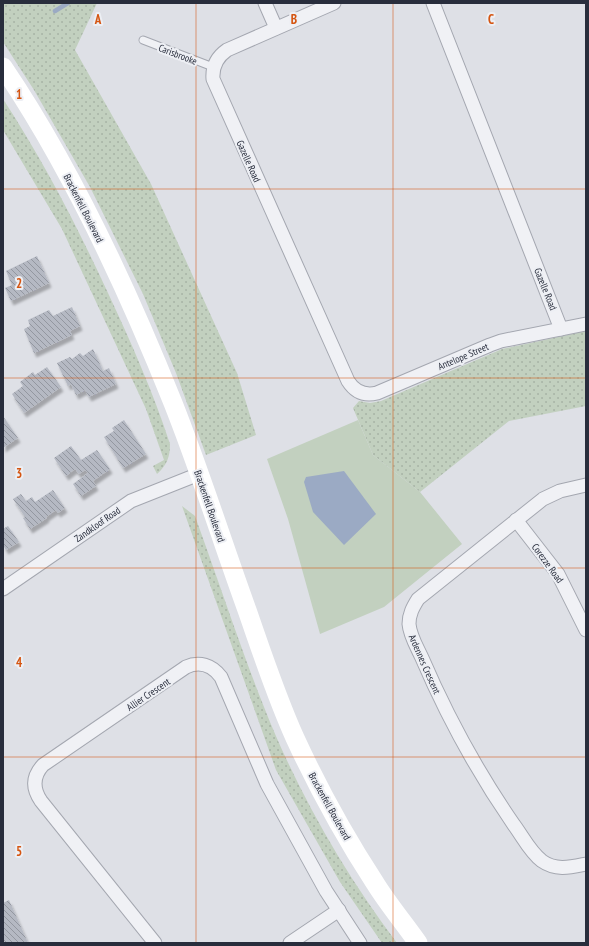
<svg xmlns="http://www.w3.org/2000/svg" width="589" height="946" font-family="'PT Sans Narrow',sans-serif">
<defs>
<pattern id="grass-dots" width="8" height="8" patternUnits="userSpaceOnUse"><rect width="8" height="8" fill="#c2d0bf"/><path d="M2 2h.1M6 6h.1" fill="none" stroke="#a7b3a5" stroke-width="1.8" stroke-linecap="round"/></pattern>
<pattern id="building-back-hatch" width="6" height="6" patternUnits="userSpaceOnUse"><rect width="6" height="6" fill="#b5b9c3"/><path d="M-1 5l2 2M0 0l6 6M5-1l2 2" fill="none" stroke="#9397a0"/></pattern>
<filter id="shadow"><feDropShadow dx="2.5" dy="4.5" stdDeviation="1" flood-color="#0004"/></filter>
</defs>
<rect width="100%" height="100%" fill="#dee0e6"/>
<g fill="url(#grass-dots)">
<path d="M 3,3 L 97,3 L 75,50 L 151,184 L 237,373 L 256,435 L 206,455 L 176,373 L 143,294 L 90,187 L 34,90 L 3,42 Z"/>
<path d="M 3,99 C 43,160 77,226 108,293 C 131,342 153,392 170,444 C 170,457 167,465 157,474 L 153,466 L 164,460 L 146,409 L 62,229 L 3,130 Z"/>
<path d="M 586,331 L 586,406 L 509,421 L 420,492 L 373,455 L 353,408 L 359,401 L 370,403 L 381,401 L 502,349 Z"/>
<path d="M 182,506 L 195,516 C 218,579 239,644 264,707 C 297,791 343,871 397,943 L 382,943 L 340,882 L 276,770 Z"/>
</g>
<path fill="#c2d0bf" d="M 358,420 L 373,455 L 420,492 L 462,544 L 384,607 L 320,634 L 288,519 L 267,459 Z"/>
<path fill="#9baac4" d="M 344,471 L 376,514 L 344,545 L 313,512 L 304,482 L 306,477 Z"/>
<g fill="none" stroke-linecap="round" stroke-linejoin="round">
<path stroke="#9baac4" stroke-width="4.5" d="M 55,11 L 68,3"/>
</g>
<g fill="url(#building-back-hatch)" filter="url(#shadow)">
<path d="M 37,256 L 49,283 L 11,301 L 5,288 L 12,285 L 6,271 Z"/>
<path d="M 72,307 L 80,326 L 70,331 L 72,335 L 34,353 L 24,329 L 30,326 L 28,320 L 49,310 L 53,316 Z"/>
<path d="M 93,349 L 103,371 L 109,368 L 116,384 L 89,397 L 85,390 L 76,395 L 71,384 L 68,386 L 57,363 L 70,357 L 72,359 L 80,353 L 83,356 Z"/>
<path d="M 47,367 L 61,387 L 24,413 L 12,394 L 23,386 L 20,382 L 33,372 L 35,375 Z"/>
<path d="M 3,416 L 18,438 L 3,448 Z"/>
<path d="M 124,420 L 146,454 L 123,468 L 104,437 L 114,431 L 112,428 Z"/>
<path d="M 71,446 L 81,460 L 97,450 L 110,469 L 93,481 L 96,486 L 81,496 L 73,484 L 88,473 L 85,470 L 79,474 L 75,469 L 66,476 L 54,458 Z"/>
<path d="M 53,490 L 65,508 L 58,513 L 56,510 L 46,517 L 47,518 L 30,529 L 23,518 L 25,517 L 13,499 L 21,494 L 26,501 L 32,497 L 35,502 Z"/>
<path d="M 8,526 L 19,542 L 6,550 L 3,545 L 3,529 Z"/>
<path d="M 9,900 L 28,943 L 3,943 L 4,942 L 3,938 L 3,903 Z"/>
</g>
<g fill="none" stroke-linecap="round" stroke-linejoin="round">
<defs>
<path id="lane" d="M 143,40 L 213,67"/>
<g id="street">
<path d="M 265,3 L 276,28"/>
<path d="M 334,3 L 227,50 C 217,57 212,66 213,79 L 348,381 C 355,392 365,396 377,393 L 490,345 L 501,341 L 586,324"/>
<path d="M 433,3 L 561,329"/>
<path d="M 586,485 L 560,491 L 543,499 L 418,599 C 413,607 409,614 409,624 C 410,636 417,647 422,658 C 447,716 478,773 514,825 C 523,837 530,852 542,861 C 556,871 571,867 586,864"/>
<path d="M 516,520 L 558,574 L 586,630"/>
<path d="M 3,589 L 131,501 L 199,474"/>
<path d="M 155,943 L 41,801 C 32,788 33,776 43,765 L 186,667 C 199,661 212,665 221,677 L 267,784 L 326,891 L 360,943"/>
<path d="M 290,943 L 339,910"/>
</g>
</defs>
<use href="#lane" stroke="#a4a7b0" stroke-width="9"/>
<use href="#street" stroke="#a4a7b0" stroke-width="15"/>
<use href="#lane" stroke="#f0f1f5" stroke-width="7"/>
<use href="#street" stroke="#f0f1f5" stroke-width="13"/>
<path stroke="#fff" stroke-width="19" d="M 3,67 C 72,169 127,288 173,403 C 200,471 222,541 247,610 C 262,653 276,696 295,738 C 318,788 345,837 375,883 C 388,904 404,923 418,943"/>
</g>
<path fill="none" stroke="#d55511" stroke-width="1" stroke-opacity="0.55" d="M 196,3 L 196,943M 393,3 L 393,943M 3,189 L 586,189M 3,378 L 586,378M 3,568 L 586,568M 3,757 L 586,757"/>
<g text-anchor="middle" stroke-width="4" stroke-linejoin="round" paint-order="stroke">
<g font-size="10" fill="#282d3c" stroke="#edeff4">
<text transform="translate(178 54) rotate(21)" y="4">Carisbrooke</text>
<text transform="translate(249 161) rotate(66)" y="4">Gazelle Road</text>
<text transform="translate(84 208) rotate(63)" y="4">Brackenfell Boulevard</text>
<text transform="translate(546 289) rotate(68)" y="4">Gazelle Road</text>
<text transform="translate(463 356) rotate(-23)" y="4">Antelope Street</text>
<text transform="translate(210 506) rotate(71)" y="4">Brackenfell Boulevard</text>
<text transform="translate(97 524) rotate(-35)" y="4">Zandkloof Road</text>
<text transform="translate(548 563) rotate(54)" y="4">Corezze Road</text>
<text transform="translate(425 664) rotate(66)" y="4">Ardennes Crescent</text>
<text transform="translate(148 694) rotate(-34)" y="4">Allier Crescent</text>
<text transform="translate(330 806) rotate(61)" y="4">Brackenfell Boulevard</text>
</g>
</g>
<g font-size="13" text-anchor="middle" font-weight="bold" fill="#d55511" stroke="#edeff4" stroke-width="4" stroke-linejoin="round" paint-order="stroke">
<text x="98" y="24">A</text>
<text x="294" y="24">B</text>
<text x="491" y="24">C</text>
<text x="19" y="99">1</text>
<text x="19" y="288">2</text>
<text x="19" y="478">3</text>
<text x="19" y="667">4</text>
<text x="19" y="856">5</text>
</g>
<rect width="589" height="946" fill="none" stroke="#282d3c" stroke-width="8"/>
</svg>
